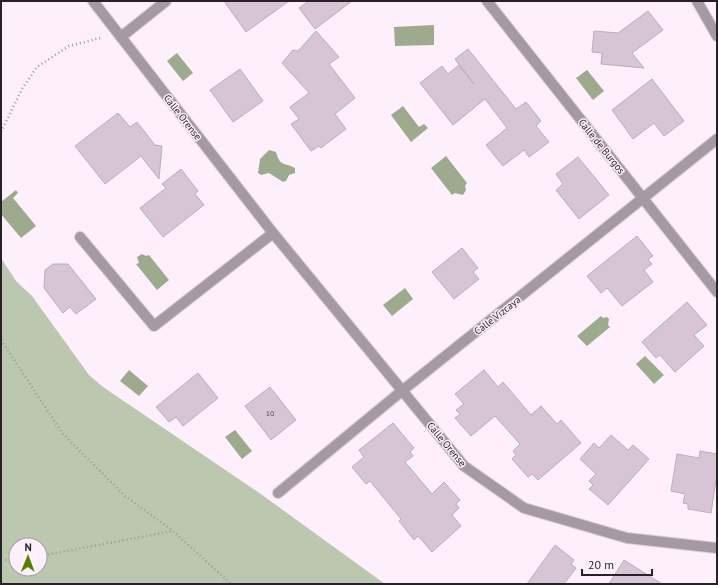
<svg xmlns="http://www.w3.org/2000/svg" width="718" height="585" font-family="'PT Sans',sans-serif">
<rect width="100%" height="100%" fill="#feeffc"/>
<path fill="#bbc7ae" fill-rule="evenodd" d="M 1,258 L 16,281 L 32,296 L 89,375 L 103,387 L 258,492 L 385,584 L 1,584 ZM 16,545 L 40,545 L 40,569 L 16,569 Z"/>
<g fill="#9daa8e">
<path d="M 434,25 L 434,45 L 395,46 L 394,27 Z"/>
<path d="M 177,53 L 193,73 L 183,81 L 167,61 Z"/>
<path d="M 587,70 L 604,91 L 593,100 L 576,78 Z"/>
<path d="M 403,106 L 419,127 L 424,124 L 428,128 L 411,142 L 391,115 Z"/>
<path d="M 269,150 L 276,152 C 280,167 284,162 295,168 L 295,173 L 289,175 L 286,181 L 283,182 L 269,173 L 261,175 L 258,173 L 260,159 Z"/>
<path d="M 446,156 L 467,183 L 465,186 L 466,190 L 463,195 L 455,193 L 452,195 L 431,168 Z"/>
<path d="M 16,190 L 18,193 L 13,198 L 36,226 L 21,238 L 1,214 L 1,202 Z"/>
<path d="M 142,254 L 146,256 L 149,255 L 169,280 L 157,290 L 136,264 L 139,263 L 137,257 Z"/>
<path d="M 405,288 L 413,299 L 392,316 L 383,305 Z"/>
<path d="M 601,316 L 603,318 L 607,317 L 609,319 L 608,325 L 610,327 L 587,346 L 577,336 Z"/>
<path d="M 645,356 L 664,375 L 654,384 L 636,364 Z"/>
<path d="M 129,370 L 148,386 L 139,396 L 120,381 Z"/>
<path d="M 235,430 L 252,451 L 242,459 L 225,437 Z"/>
</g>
<g fill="#d7c4d4" stroke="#beacbb">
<path d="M 224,1 L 289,1 L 246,32 Z"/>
<path d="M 309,1 L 352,1 L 315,29 L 299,8 Z"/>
<path d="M 648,11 L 663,30 L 632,53 L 644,68 L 601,64 L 602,53 L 592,52 L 594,31 L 618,33 Z"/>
<path d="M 316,31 L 339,57 L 329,64 L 355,98 L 335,114 L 346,129 L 321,148 L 319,146 L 311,151 L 291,124 L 299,119 L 290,107 L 309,93 L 282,63 L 293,50 L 298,51 Z"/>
<path d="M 468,49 L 516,109 L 526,102 L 541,121 L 536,126 L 549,142 L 529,157 L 524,150 L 503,166 L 486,145 L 507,128 L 485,99 L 453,125 L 420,83 L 442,66 L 448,74 L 459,65 L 474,84 L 455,59 Z"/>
<path d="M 240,69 L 263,101 L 233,122 L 210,90 Z"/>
<path d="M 652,79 L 684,121 L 664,136 L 654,123 L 633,139 L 612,110 Z"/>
<path d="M 118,113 L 130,127 L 137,122 L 155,145 L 162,146 L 159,179 L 141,156 L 105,184 L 75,146 Z"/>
<path d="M 578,157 L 609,195 L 579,219 L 556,190 L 563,184 L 556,174 Z"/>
<path d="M 181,169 L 198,191 L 195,194 L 204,205 L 163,237 L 140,208 L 166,188 L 162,184 Z"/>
<path d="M 637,236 L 653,256 L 648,259 L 652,264 L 644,270 L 653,282 L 622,306 L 607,288 L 601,293 L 587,276 Z"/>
<path d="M 462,248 L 478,268 L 473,272 L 479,279 L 454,299 L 432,272 Z"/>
<path d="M 53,264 L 68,264 L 96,299 L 76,314 L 70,307 L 63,313 L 44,288 L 45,270 Z"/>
<path d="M 687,302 L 707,325 L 694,335 L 704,346 L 675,372 L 660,355 L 656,358 L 642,342 Z"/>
<path d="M 484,370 L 498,387 L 503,382 L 531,415 L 541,406 L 557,424 L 561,420 L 581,443 L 538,480 L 532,474 L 528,477 L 512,459 L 516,455 L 513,451 L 520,444 L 495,416 L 471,436 L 455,418 L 460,414 L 456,410 L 464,404 L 455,394 Z"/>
<path d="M 198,373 L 218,398 L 183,426 L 176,417 L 169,422 L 156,407 Z"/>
<path d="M 270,387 L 296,420 L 271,440 L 245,406 Z"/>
<path d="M 393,423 L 414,448 L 410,452 L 413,456 L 405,462 L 432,494 L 444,482 L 460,500 L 456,504 L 459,508 L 452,515 L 461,526 L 432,552 L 418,536 L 414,540 L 399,521 L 401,519 L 370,481 L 366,484 L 352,467 L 364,457 L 359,450 Z"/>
<path d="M 611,435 L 628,450 L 633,445 L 649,459 L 608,505 L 589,489 L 593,485 L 589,481 L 596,474 L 580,459 L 594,443 L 599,448 Z"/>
<path d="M 700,451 L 717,454 L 717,474 L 711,513 L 688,509 L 688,504 L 683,503 L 685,494 L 671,491 L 677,454 L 699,458 Z"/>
<path d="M 555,545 L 574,560 L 571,564 L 576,568 L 564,584 L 527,584 Z"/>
<path d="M 624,560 L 662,584 L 609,584 Z"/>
</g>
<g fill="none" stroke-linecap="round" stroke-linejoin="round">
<defs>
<g id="street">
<path d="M 93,1 L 273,233 L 464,466 L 524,508 L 627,538 L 717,548"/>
<path d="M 487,1 L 717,292"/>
<path d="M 697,1 L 717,36"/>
<path d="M 121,37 L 166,1"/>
<path d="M 80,237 L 154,326 L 273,233"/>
<path d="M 278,493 L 403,390 L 717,139"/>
</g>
</defs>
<use href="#street" stroke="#d7cad6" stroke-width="12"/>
<g stroke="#a297a1" stroke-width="2.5" stroke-dasharray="1 3" stroke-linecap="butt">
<path d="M 1,132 L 22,89 L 37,67 L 69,46 L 100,38"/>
<path d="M 1,340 L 63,434 L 125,496 L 173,531 L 231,584"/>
<path d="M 40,556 L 173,531"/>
<path d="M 1,560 L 16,560"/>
</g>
<use href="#street" stroke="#a59aa4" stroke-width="10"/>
</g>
<g text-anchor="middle" stroke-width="3" stroke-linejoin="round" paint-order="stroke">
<g font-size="8" fill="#544a52">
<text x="270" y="416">10</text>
</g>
<g font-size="10" fill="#282127" stroke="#feeffc">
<text transform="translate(183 117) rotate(52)" y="4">Calle Orense</text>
<text transform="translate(602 146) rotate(51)" y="4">Calle de Burgos</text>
<text transform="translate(497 315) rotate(-38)" y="4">Calle Vizcaya</text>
<text transform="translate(447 444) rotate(50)" y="4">Calle Orense</text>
</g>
</g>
<rect width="718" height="585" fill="none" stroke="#282127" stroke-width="4"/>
<g transform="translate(28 557) rotate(1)"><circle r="19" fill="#feeffc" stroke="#a89da7"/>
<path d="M0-3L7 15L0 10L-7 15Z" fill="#567f00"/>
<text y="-6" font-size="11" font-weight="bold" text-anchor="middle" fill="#282127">N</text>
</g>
<path d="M582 569v6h70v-6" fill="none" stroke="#282127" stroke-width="2"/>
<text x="588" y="569" font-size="12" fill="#282127" stroke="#feeffc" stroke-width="3" paint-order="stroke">20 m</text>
</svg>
